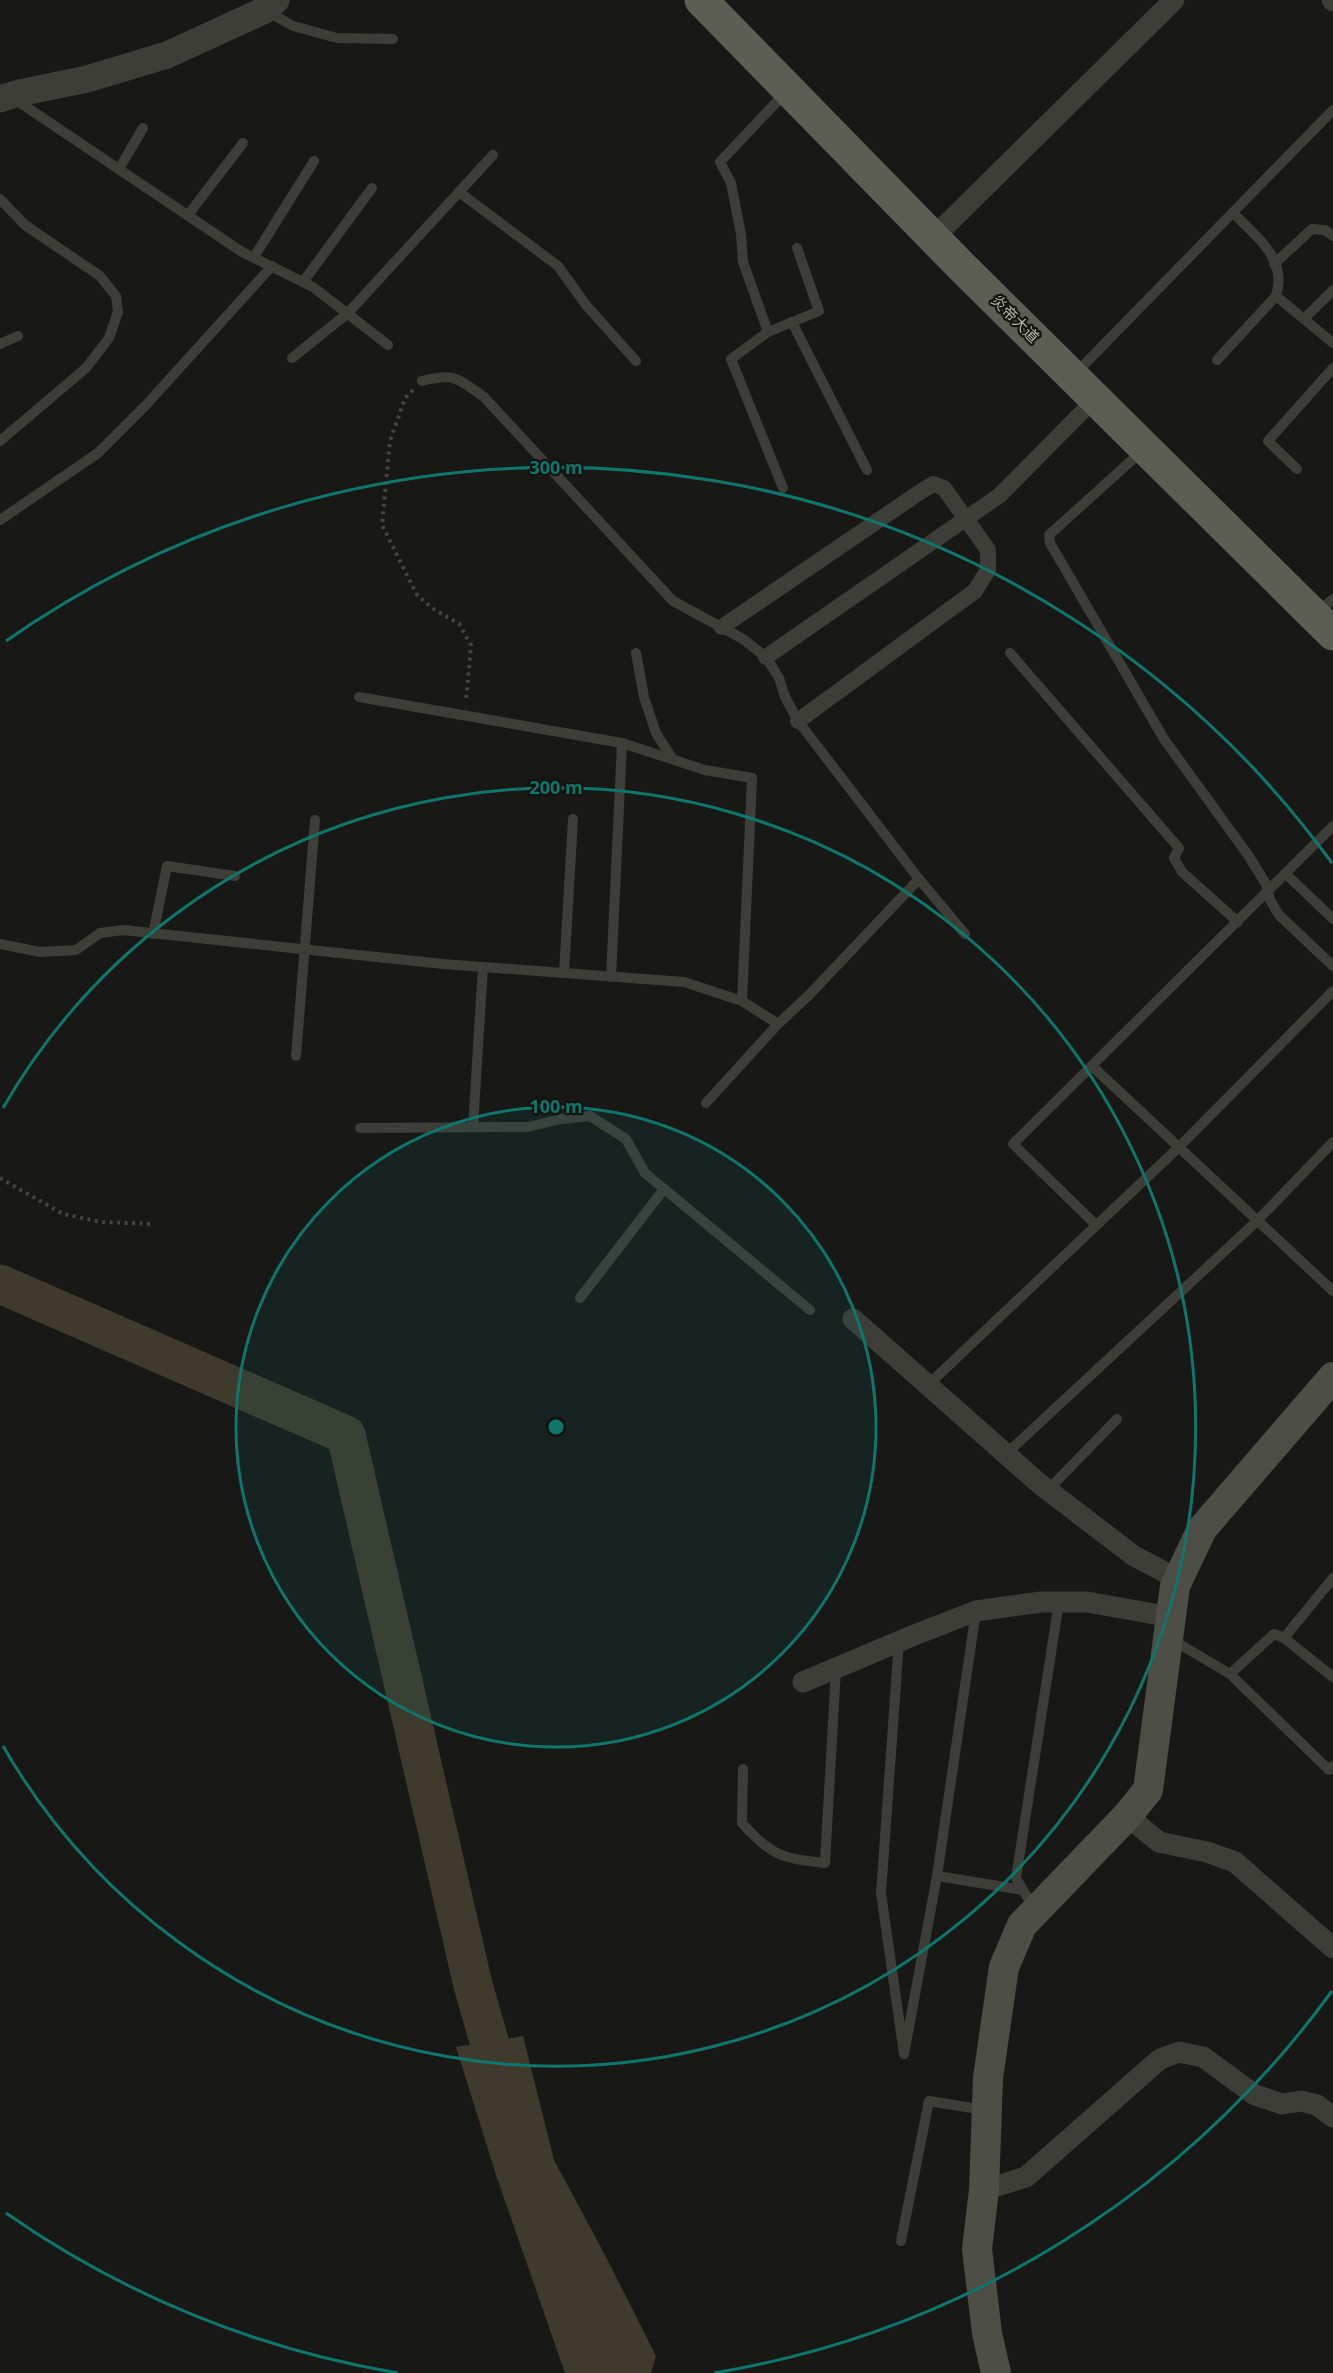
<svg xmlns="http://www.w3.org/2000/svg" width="1333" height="2373" font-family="'Open Sans','Noto Sans SC',sans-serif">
<rect width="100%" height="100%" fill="#181917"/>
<path fill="#3e3b2c" d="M 523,2036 L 554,2160 L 605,2255 L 656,2356 L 651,2373 L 565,2373 L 496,2175 L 456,2047 Z"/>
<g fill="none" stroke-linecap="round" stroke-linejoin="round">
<path stroke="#3e3b2c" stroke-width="39" d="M 0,1284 L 346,1435 L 473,1985 L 504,2093"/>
<g stroke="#44453d" stroke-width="4" stroke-dasharray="3 4.5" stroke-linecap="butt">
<path d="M 413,390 L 405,398 L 390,441 L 382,525 L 417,595 L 432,608 L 459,624 L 471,645 L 466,702"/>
<path d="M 0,1178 L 63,1214 L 101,1222 L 153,1224"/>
</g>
<g stroke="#3d3e37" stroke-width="10">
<path d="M 265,10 L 293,26 L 337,38 L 393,39"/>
<path d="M 13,98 L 242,252 L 313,287 L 388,345"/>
<path d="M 119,169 L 143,128"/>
<path d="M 459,192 L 558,266 L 586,305 L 636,361"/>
<path d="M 0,199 L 25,225 L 100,276 L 116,296 L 118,312 L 109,338 L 86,368 L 0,441"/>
<path d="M 1233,213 C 1256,236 1288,259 1276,296 L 1333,343"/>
<path d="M 188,215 L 243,143"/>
<path d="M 254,257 L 314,161"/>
<path d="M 1274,264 L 1312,229 L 1325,230 L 1333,236"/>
<path d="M 303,282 L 372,188"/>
<path d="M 1304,319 L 1333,290"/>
<path d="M 792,322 L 867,470"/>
<path d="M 768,332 L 743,262 L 741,234 L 731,183 L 720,162 L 787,91"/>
<path d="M 0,344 L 18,336"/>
<path d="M 292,358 L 348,313 L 493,155"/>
<path d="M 1217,360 L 1276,296"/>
<path d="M 1075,374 L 1333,110"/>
<path d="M 422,381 C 455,372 458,379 484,397 L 673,601 L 743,639 L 766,657 L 779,678 L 785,697 L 798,721 L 919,879 L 965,934"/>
<path d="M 1143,450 L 1049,535 L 1050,543 L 1164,739 L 1248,855 L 1266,884 L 1270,900 L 1279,915 L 1333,966"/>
<path d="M 1297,469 L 1268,441 L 1333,368"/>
<path d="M 783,488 L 731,359 L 768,332 L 819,311 L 797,248"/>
<path d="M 0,520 L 98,453 L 146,405 L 272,266"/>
<path d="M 1316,613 L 1333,599"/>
<path d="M 636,653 L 644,697 L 656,733 L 672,758"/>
<path d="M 1010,653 L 1179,848 L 1174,858 L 1182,872 L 1238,922"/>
<path d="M 359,697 L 622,743 L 705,770 L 752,778 L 742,1001"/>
<path d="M 1286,874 L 1333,919"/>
<path d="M 153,934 L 167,866 L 235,876"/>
<path d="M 0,944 L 40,952 L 76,950 L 100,933 L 123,930 L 443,964 L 684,982 L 742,1001 L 778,1024"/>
<path d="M 564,973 L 573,819"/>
<path d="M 611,977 L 622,743"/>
<path d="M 296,1056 L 315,820"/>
<path d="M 1092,1066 L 1333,1291"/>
<path d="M 706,1103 L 778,1024 L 809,995 L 919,879"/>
<path d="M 473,1127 L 483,967"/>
<path d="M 360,1128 L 528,1127 L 561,1119 L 590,1116 L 626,1139 L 645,1173 L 810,1310"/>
<path d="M 1096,1225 L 1013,1144 L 1333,826"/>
<path d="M 580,1298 L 664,1189"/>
<path d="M 928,1385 L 1179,1147 L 1333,991"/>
<path d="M 1006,1454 L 1257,1221 L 1333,1142"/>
<path d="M 1048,1490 L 1117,1419"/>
<path d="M 1284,1638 L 1333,1578"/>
<path d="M 1171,1639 L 1230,1674 L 1329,1770 L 1333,1766"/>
<path d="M 899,1641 L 881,1893 L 904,2054 L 937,1876 L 976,1611"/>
<path d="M 1230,1674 L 1274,1634 L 1284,1638 L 1333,1677"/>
<path d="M 743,1769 L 742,1823 C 772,1857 782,1858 825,1863 L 836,1669"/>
<path d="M 937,1876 L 1023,1890"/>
<path d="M 1034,1909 L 1016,1878 L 1059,1602"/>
<path d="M 901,2241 L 929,2101 L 984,2110"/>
</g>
<g stroke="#3d3e37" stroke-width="16">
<path d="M 722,627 L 917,494 L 933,484 L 944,488 L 988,550 L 988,570 L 975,591 L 798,721"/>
<path d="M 766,657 L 1000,495 L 1095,399"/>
</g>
<g stroke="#3d3e37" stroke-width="21">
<path d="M 1332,0 L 1333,1"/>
<path d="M 933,238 L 1174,0"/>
<path d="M 853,1319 L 1041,1485 L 1134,1556 L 1178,1579"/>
<path d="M 803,1682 L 912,1636 L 976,1611 L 1041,1602 L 1087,1602 L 1171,1617"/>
<path d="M 1127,1816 L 1159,1842 L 1207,1852 L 1235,1862 L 1333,1948"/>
<path d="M 984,2190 L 1026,2177 L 1160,2059 L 1179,2052 L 1203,2057 L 1255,2095 L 1282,2104 L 1301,2101 L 1317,2105 L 1333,2117"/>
</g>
<path stroke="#3d3e37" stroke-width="27" d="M 0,99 L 19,93 L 87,79 L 167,55 L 265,10 L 276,0"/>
<path stroke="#4d4e45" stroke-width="30" d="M 996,2373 L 987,2333 L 977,2249 L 984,2190 L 988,2078 L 1004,1967 L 1022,1925 L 1127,1816 L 1148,1790 L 1175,1586 L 1202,1529 L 1333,1377"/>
<path stroke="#5c5d53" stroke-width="33" d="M 701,0 L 961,266 L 1333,634"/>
</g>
<circle cx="556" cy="1427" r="320" fill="#0f766e" fill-opacity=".12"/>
<g fill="none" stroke="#0f766e" stroke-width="3">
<circle cx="556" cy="1427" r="320"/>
<path d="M3 1108A639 639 0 1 1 3 1746"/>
<path d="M1332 1991A959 959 0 0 1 714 2373M398 2373A959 959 0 0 1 6 2213M6 641A959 959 0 0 1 1332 863"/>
</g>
<g text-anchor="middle" stroke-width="4.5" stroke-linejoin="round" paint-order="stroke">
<g font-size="15" fill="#b8baa8" stroke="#131412">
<text transform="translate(1015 319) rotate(45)" y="5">炎帝大道</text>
</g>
</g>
<circle cx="556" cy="1427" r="9" fill="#0f766e" stroke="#131412" stroke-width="3"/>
<g font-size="18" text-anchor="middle" font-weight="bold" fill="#0f766e" stroke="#131412" stroke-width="4.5" stroke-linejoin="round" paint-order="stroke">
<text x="556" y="474">300 m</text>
<text x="556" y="794">200 m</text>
<text x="556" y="1113">100 m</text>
</g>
</svg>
